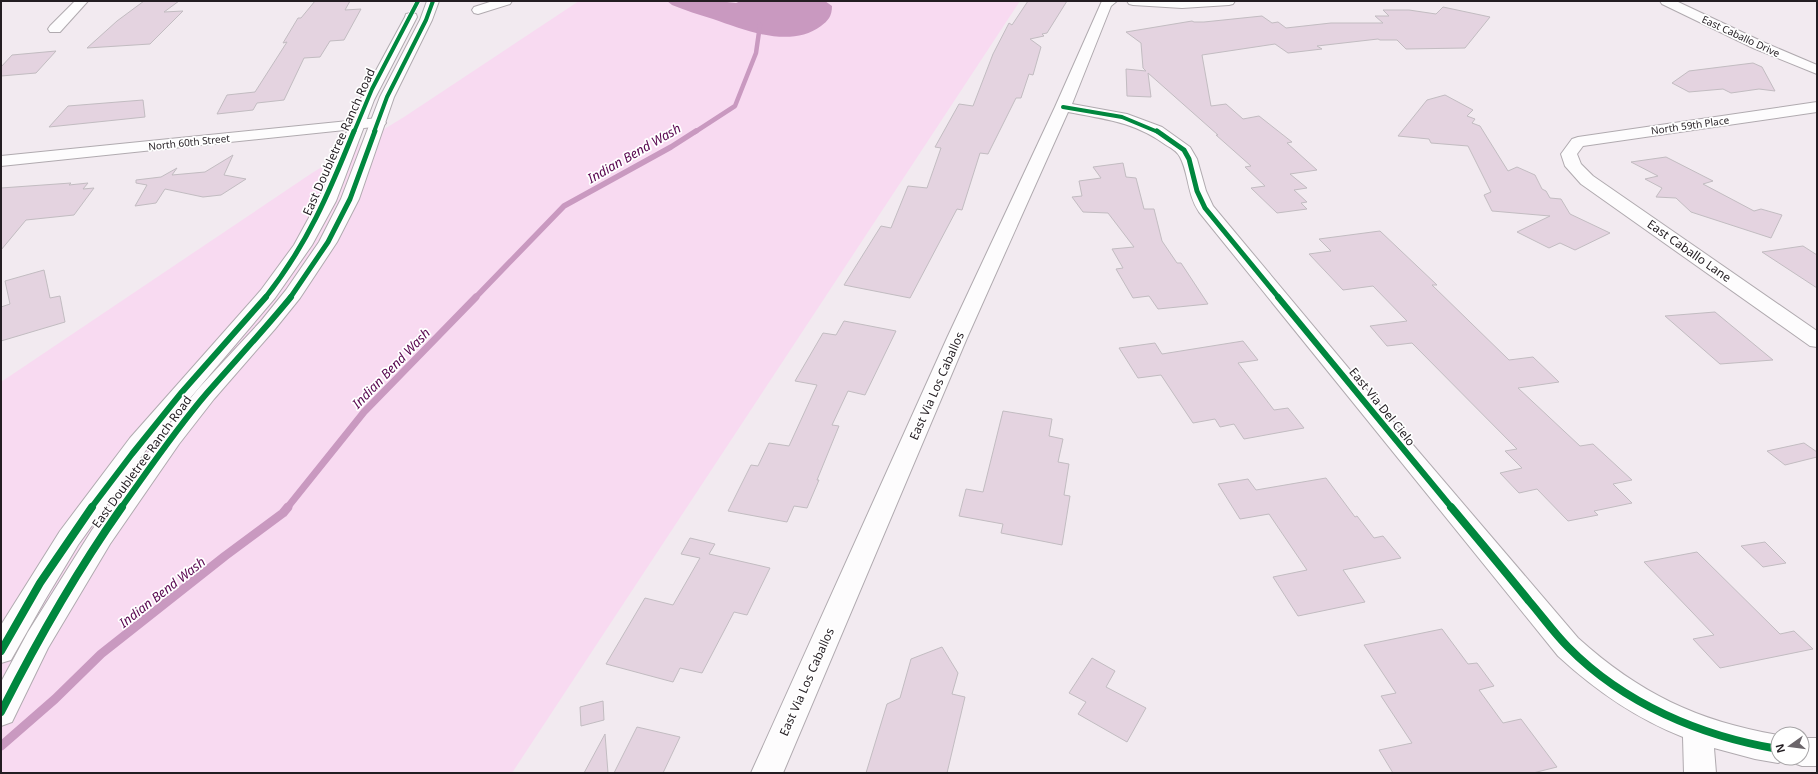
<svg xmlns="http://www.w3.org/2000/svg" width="1818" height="774" font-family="'Noto Sans',sans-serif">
<rect width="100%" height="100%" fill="#f2eaf0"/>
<path fill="#f8daf1" d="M 579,1 L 1020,1 L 512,773 L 1,773 L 1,382 L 312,173 L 404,117 Z"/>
<path fill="#c999c0" d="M 667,1 L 718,1 L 736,3 L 741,1 L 825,1 L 832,6 C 832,16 828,21 821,26 C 790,49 745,30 713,19 C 699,15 685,10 672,5 Z"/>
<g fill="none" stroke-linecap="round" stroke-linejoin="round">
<path stroke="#c999c0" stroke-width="4.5" d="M 695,132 L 735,106 L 756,53 L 760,25"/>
<path stroke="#c999c0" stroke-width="5.5" d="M 475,298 L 564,206 L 671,147 L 696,131"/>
<path stroke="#c999c0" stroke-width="7" d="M 287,508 L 364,412 L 476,297"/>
<path stroke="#c999c0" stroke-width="9" d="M 1,746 L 55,699 L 101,654 L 225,556 L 283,513 L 288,507"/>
</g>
<g fill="#e4d3e0" stroke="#c2bcc1">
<path d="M 144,1 L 179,1 L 164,12 L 183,11 L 150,44 L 87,48 L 117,21 Z"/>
<path d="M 315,1 L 350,1 L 345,10 L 361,9 L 344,40 L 330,41 L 320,57 L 304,58 L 284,100 L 257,103 L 253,110 L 217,114 L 227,95 L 255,92 L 287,42 L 283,43 L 298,18 L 301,18 Z"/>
<path d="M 1028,1 L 1067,1 L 1047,33 L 1042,34 L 1044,36 L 1030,39 L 1041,47 L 1033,75 L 1029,74 L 1021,98 L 1016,98 L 988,154 L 980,153 L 962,210 L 957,209 L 910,298 L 844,285 L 881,226 L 891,228 L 908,186 L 927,188 L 941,148 L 935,147 L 959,104 L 973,106 L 993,54 L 1009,23 L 1012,25 Z"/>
<path d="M 1443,7 L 1490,17 L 1465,48 L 1406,49 L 1397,40 L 1380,40 L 1378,39 L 1317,46 L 1322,49 L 1288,53 L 1275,44 L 1202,55 L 1211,106 L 1226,104 L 1243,119 L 1259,116 L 1292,142 L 1287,143 L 1317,170 L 1290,174 L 1307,188 L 1294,190 L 1307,202 L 1301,203 L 1307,209 L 1277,213 L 1251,188 L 1265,186 L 1245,167 L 1251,166 L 1216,135 L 1218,135 L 1148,73 L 1151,97 L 1127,96 L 1126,69 L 1146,71 L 1143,68 L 1141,43 L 1126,32 L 1192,21 L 1194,22 L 1204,22 L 1262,16 L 1272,23 L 1278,22 L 1286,28 L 1331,23 L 1383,23 L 1375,16 L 1389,16 L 1383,10 L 1409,10 L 1436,14 Z"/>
<path d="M 56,51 L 36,73 L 1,76 L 1,67 L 12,55 Z"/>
<path d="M 1753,63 L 1762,67 L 1775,91 L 1759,89 L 1731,93 L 1723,89 L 1689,92 L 1672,83 L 1689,71 Z"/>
<path d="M 1445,95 L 1473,110 L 1467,116 L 1475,119 L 1472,123 L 1480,126 L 1508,171 L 1517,167 L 1535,175 L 1542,189 L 1546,191 L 1550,198 L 1561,199 L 1570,214 L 1610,233 L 1575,250 L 1560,243 L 1549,248 L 1517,232 L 1550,216 L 1492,211 L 1484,195 L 1491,192 L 1468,146 L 1431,143 L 1429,139 L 1398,136 L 1427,100 Z"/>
<path d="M 143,100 L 145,117 L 49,127 L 68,106 Z"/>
<path d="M 233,155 L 224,175 L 246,179 L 221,195 L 203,197 L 165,189 L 156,203 L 135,206 L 147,185 L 136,183 L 136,180 L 161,177 L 177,168 L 172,175 L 205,172 Z"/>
<path d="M 1666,157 L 1713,181 L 1703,184 L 1754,211 L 1761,209 L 1782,215 L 1771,238 L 1691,212 L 1676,198 L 1656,197 L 1662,188 L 1645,179 L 1658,176 L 1631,162 Z"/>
<path d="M 1123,163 L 1126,177 L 1136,178 L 1144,209 L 1154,209 L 1162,241 L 1177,263 L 1181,263 L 1208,304 L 1158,309 L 1149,296 L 1133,298 L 1116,269 L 1123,268 L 1112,249 L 1134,247 L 1108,213 L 1083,212 L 1072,197 L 1082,196 L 1079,181 L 1101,178 L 1093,167 Z"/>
<path d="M 71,183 L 69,185 L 88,183 L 83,189 L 94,188 L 74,215 L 26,220 L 1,250 L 1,188 Z"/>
<path d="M 1380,231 L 1437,285 L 1432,285 L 1509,360 L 1533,357 L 1559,382 L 1518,388 L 1580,446 L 1593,444 L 1632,480 L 1613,484 L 1632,503 L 1594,511 L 1598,515 L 1568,521 L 1537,489 L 1519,493 L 1500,473 L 1522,468 L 1505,451 L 1517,449 L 1412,343 L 1387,346 L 1370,326 L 1407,321 L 1373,286 L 1343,290 L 1309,254 L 1331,251 L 1319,239 Z"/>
<path d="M 1803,246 L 1817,255 L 1817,288 L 1762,252 Z"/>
<path d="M 44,270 L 50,298 L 60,296 L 65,322 L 1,341 L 1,307 L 10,304 L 5,281 Z"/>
<path d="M 1715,312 L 1773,360 L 1720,364 L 1665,316 Z"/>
<path d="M 844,321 L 896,331 L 865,395 L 848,391 L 832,425 L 839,426 L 817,480 L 819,480 L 807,508 L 794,506 L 787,522 L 728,511 L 751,465 L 758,466 L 769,443 L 789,446 L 817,385 L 795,381 L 823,333 L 836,335 Z"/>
<path d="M 1243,341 L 1258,360 L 1238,363 L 1274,410 L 1288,408 L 1304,428 L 1244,439 L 1234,424 L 1220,427 L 1215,419 L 1193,423 L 1161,375 L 1138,378 L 1119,348 L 1155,343 L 1162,354 Z"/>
<path d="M 1003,411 L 1052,419 L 1049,436 L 1063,439 L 1058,462 L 1069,464 L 1064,495 L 1070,496 L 1062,545 L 1001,533 L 1003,524 L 959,516 L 966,489 L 983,492 Z"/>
<path d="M 1804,443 L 1817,452 L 1817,457 L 1785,465 L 1767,451 Z"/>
<path d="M 1326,478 L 1355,517 L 1357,516 L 1374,538 L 1383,536 L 1401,558 L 1343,570 L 1365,602 L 1298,616 L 1273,577 L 1307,570 L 1269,514 L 1240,519 L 1218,484 L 1248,479 L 1256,490 Z"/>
<path d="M 690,538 L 715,544 L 709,554 L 770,568 L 747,615 L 734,612 L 702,673 L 680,668 L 673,682 L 606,664 L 645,598 L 673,605 L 700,558 L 681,554 Z"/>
<path d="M 1765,542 L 1786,563 L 1763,567 L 1741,546 Z"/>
<path d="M 1697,552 L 1780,634 L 1794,631 L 1813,649 L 1720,668 L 1693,639 L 1714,635 L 1644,562 Z"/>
<path d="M 1442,629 L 1468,664 L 1477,663 L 1494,686 L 1479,690 L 1503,723 L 1521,719 L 1557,767 L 1533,773 L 1393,773 L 1379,750 L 1412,743 L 1381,696 L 1396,693 L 1364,645 Z"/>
<path d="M 942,647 L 958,673 L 952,694 L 965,697 L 947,773 L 866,773 L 887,704 L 900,698 L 911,659 Z"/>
<path d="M 1092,658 L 1115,671 L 1106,687 L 1146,708 L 1127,742 L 1078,714 L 1086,702 L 1069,693 Z"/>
<path d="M 603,701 L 604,720 L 581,726 L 580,707 Z"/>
<path d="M 637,727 L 680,737 L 663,773 L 614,773 Z"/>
<path d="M 605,734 L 608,773 L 584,773 Z"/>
</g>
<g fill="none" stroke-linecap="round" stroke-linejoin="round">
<defs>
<g id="street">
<path d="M 75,1 L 88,1 L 60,32 L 50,32 L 48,29 L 50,26 Z"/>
<path d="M 493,1 L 512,1 L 510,4 L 478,14 L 474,13 L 472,10 L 474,7 Z"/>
<path d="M 1102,1 L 1117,1 L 1111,6 L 1072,104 L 1127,114 L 1162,127 L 1190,147 L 1197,159 L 1206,191 L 1213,206 L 1396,425 L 1578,638 C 1639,693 1697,721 1778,735 L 1778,758 L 1802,758 L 1802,738 L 1817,738 L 1817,766 L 1802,766 L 1791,762 L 1789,758 L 1778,763 L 1755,759 L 1714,748 L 1716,773 L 1684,773 L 1683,737 C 1635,718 1595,690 1558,656 L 1199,212 C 1187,194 1189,174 1180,157 C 1177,151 1171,148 1166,145 C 1135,122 1105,119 1068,112 L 967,338 L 783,773 L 751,773 L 947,338 L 1055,107 Z"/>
<path d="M 1127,1 L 1235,1 L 1233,4 L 1229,5 L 1182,8 L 1133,5 L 1129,4 Z"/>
<path d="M 1660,1 L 1676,1 L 1763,42 L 1817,65 L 1817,74 L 1753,48 L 1662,4 Z"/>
<path d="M 1817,102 L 1817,112 L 1583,146 L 1577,154 L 1581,164 L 1593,176 L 1817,331 L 1817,347 L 1810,346 L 1581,184 L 1565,166 L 1561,154 L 1572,139 L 1578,137 Z"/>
<path d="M 378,118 L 383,120 L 386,123 L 383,126 L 1,166 L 1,156 Z"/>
</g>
<g id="secondary">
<path d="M 427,1 L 439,1 L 432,20 L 394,97 L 359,199 L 337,242 L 300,298 L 275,329 L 214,399 L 179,444 L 110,544 L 48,648 L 12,722 L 1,726 L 1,682 L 28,632 L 92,530 L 163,432 L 198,389 L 261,321 L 286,290 L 319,242 L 341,199 L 380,97 L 420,20 Z"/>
<path d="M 411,13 L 416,14 L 417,17 L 374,100 L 336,201 L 312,245 L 275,298 L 146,450 L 78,545 L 45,600 L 11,660 L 1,663 L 1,625 L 60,531 L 130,438 L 261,290 L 294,245 L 318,201 L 360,100 L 405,17 L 406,14 Z"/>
</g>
</defs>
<use href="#street" stroke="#b0aaaf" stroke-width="2"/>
<use href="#secondary" stroke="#b0aaaf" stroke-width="2"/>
<use href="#street" fill="#fdfcfd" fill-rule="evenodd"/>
<use href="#secondary" fill="#fdfcfd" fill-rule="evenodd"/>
<defs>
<g id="cycleway-far3">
<path d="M 1063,107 L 1122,117 L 1158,132"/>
<path d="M 354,132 L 372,89 L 418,1"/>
<path d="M 374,132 L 387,97 L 426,20 L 433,1"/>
</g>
<g id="cycleway-far2">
<path d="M 1157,131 L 1184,150 L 1189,159 L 1197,191 L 1205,208 L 1279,298"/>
<path d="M 265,298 C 307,245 329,193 354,131"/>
<path d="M 290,298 L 328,242 L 350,199 L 375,131"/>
</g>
<g id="cycleway-far1">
<path d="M 1278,297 L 1452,508"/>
<path d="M 91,508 L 132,454 L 182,392 L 266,297"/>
<path d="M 121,508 C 149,469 176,429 207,393 C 235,361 264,330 291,297"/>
</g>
<g id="cycleway">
<path d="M 1451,507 C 1477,538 1503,569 1529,601 C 1542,616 1554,633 1568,647 C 1624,704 1701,736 1778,749"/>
<path d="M 1,651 L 40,583 L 92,507"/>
<path d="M 1,712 C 37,641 76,572 122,507"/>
</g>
</defs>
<use href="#cycleway-far3" stroke="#fff" stroke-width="5.5"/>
<use href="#cycleway-far2" stroke="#fff" stroke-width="7"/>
<use href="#cycleway-far1" stroke="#fff" stroke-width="8"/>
<use href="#cycleway" stroke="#fff" stroke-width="10"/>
<use href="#cycleway-far3" stroke="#00873e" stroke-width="4"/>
<use href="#cycleway-far2" stroke="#00873e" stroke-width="5"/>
<use href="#cycleway-far1" stroke="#00873e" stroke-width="6"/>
<use href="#cycleway" stroke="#00873e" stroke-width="8"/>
</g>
<g text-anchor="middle" stroke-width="3.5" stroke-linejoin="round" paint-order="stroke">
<g font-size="10" fill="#231d22" stroke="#fff">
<text transform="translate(1741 36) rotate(25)" y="4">East Caballo Drive</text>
<text transform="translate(1690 125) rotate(-8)" y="4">North 59th Place</text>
<text transform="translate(189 142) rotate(-6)" y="4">North 60th Street</text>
</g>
<g font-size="12" fill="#231d22" stroke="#fff">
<text transform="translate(339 142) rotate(-66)" y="4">East Doubletree Ranch Road</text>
<text transform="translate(1689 251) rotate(35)" y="4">East Caballo Lane</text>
<text transform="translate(937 386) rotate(-66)" y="4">East Via Los Caballos</text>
<text transform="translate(1382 407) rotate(51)" y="4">East Via Del Cielo</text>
<text transform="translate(142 462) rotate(-54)" y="4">East Doubletree Ranch Road</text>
<text transform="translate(807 682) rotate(-66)" y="4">East Via Los Caballos</text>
</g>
<g font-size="13" font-style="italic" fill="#58064f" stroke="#fff">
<text transform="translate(634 153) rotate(-30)" y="5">Indian Bend Wash</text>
<text transform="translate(391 368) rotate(-46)" y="5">Indian Bend Wash</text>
<text transform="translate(162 592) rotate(-38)" y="5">Indian Bend Wash</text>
</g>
</g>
<rect width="1818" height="774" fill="none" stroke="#231d22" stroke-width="4"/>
<g transform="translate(1790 746) rotate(256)"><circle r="19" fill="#ffffff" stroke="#a7a5a7"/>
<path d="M0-3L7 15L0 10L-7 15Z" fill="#6b656a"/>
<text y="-6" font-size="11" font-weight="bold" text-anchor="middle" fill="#231d22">N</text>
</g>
</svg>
